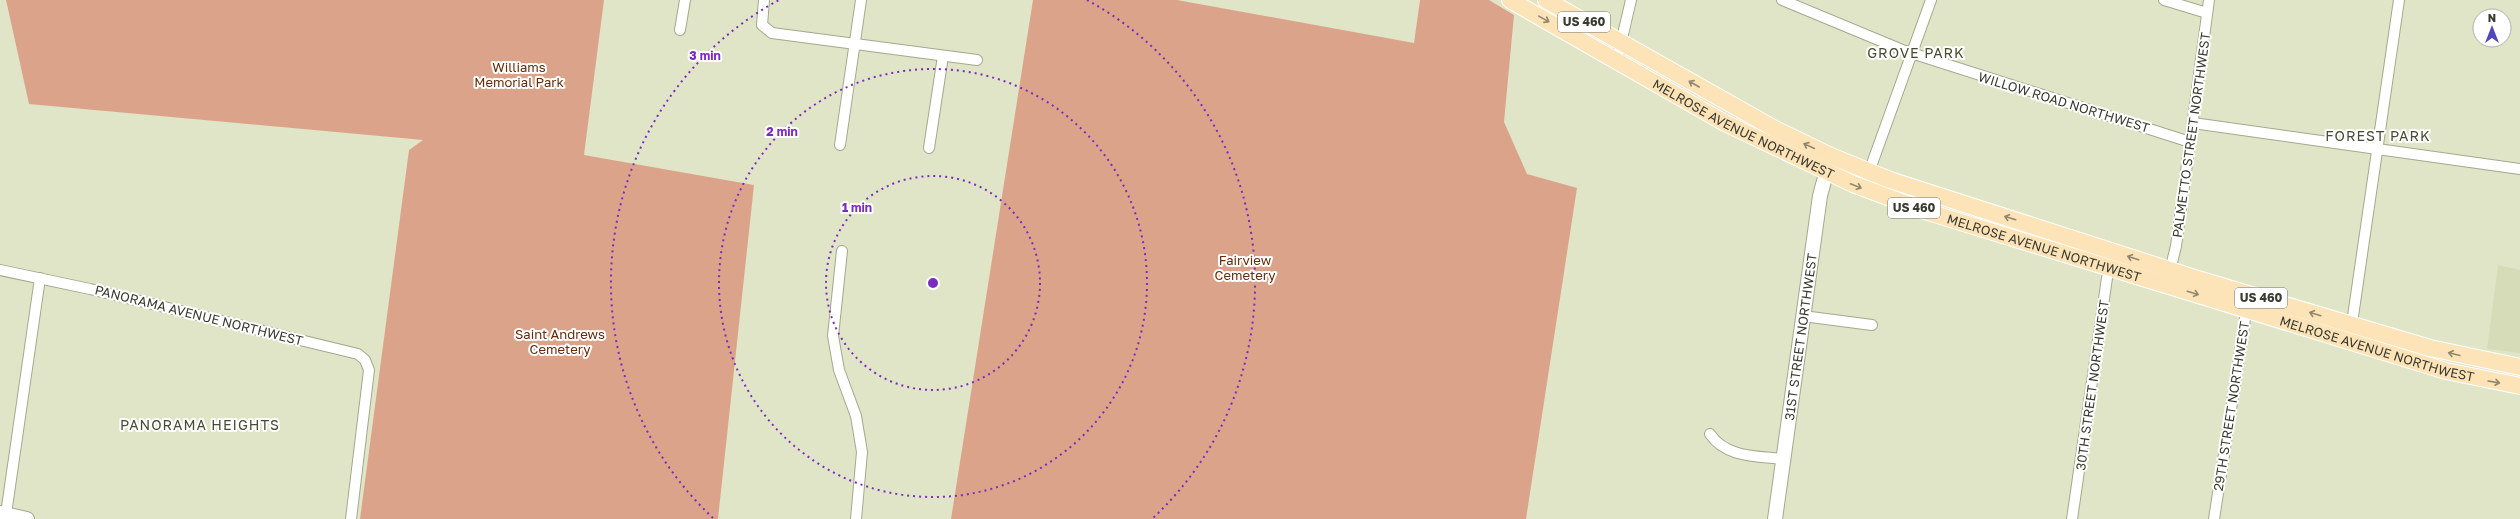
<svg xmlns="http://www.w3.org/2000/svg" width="2520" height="519" font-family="'Golos Text',sans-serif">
<rect width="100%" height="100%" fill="#e1e5c8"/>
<path fill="#d7dcb8" d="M 2498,265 L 2520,270 L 2520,353 L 2487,349 Z"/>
<g fill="#dba48a">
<path d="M 6,0 L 604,0 L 584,155 L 754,185 L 718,519 L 360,519 L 409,150 L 423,140 L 29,104 Z"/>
<path d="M 1033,0 L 1177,0 L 1414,43 L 1420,0 L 1489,0 L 1514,15 L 1504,122 L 1527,174 L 1577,188 L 1526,519 L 951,519 Z"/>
</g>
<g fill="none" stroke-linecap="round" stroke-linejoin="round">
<defs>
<g id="street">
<path d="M 764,0 L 762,25 L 772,33 L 977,60"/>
<path d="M 1782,0 L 1905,51 L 2190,142"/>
<path d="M 2164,0 L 2207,13"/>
<path d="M 680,30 L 685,0"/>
<path d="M 1617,60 L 1631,0"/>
<path d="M 2193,123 L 2520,169"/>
<path d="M 840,145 L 861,0"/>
<path d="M 929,148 L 943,56"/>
<path d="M 1869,172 L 1931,0"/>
<path d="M 842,251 L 833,336 L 839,370 L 856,416 L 862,452 L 856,519"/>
<path d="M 0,270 L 90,289 L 358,354 L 365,360 L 369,370 L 351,519"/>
<path d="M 2169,275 L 2176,246 L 2209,0"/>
<path d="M 1803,316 L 1872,325"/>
<path d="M 2351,330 L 2399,0"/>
<path d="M 1710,434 C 1726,458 1758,456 1783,459"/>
<path d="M 6,514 L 40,278"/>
<path d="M 2072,519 L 2107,278 L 2112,262"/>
<path d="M 2214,519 L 2247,306"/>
</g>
<g id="secondary">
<path d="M 0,513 L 27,519"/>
<path id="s1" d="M 1775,519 L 1820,196 L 1829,162"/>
</g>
<g id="primary">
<path id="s2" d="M 1510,0 L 1725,123 L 1853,184 L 1928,212 L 2446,371 L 2520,386"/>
<path d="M 1546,0 L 1775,129 L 1831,156 L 1890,180 L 2201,280 L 2430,348 L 2520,367"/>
</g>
</defs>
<use href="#street" stroke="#a4a88d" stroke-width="12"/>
<use href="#secondary" stroke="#a4a88d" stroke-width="16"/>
<use href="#primary" stroke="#fff" stroke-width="18"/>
<use href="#street" stroke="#fff" stroke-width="10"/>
<use href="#secondary" stroke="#fff" stroke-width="14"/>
<use href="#primary" stroke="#fce3b8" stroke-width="16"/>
</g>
<defs><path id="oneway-shaft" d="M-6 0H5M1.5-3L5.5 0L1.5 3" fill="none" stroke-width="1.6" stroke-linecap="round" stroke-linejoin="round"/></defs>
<g stroke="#91876d">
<use href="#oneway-shaft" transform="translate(1544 19) rotate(29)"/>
<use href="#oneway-shaft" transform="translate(1694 84) rotate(-150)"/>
<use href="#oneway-shaft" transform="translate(1809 146) rotate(-155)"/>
<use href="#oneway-shaft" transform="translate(1856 186) rotate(22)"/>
<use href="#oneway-shaft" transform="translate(2010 218) rotate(-163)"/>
<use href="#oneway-shaft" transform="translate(2133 258) rotate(-162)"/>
<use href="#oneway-shaft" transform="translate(2193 293) rotate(17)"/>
<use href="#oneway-shaft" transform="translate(2315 314) rotate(-163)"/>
<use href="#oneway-shaft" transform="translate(2454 354) rotate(-166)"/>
<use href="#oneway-shaft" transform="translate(2494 382) rotate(10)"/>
</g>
<g fill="none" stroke="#7b2cbf" stroke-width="2" stroke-dasharray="2 4">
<circle cx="933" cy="283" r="107"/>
<circle cx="933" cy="283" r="214"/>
<path d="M713 518A322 322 0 0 1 779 0M1087 0A322 322 0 0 1 1153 518"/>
</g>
<g text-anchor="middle" stroke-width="4" stroke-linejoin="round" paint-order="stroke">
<g fill="#fff" stroke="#75766e" stroke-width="1">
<rect x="1558" y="12" width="52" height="20" rx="3"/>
<rect x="1888" y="198" width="52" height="20" rx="3"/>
<rect x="2235" y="288" width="52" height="20" rx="3"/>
</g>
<g font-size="12" font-weight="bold" fill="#3a3b30">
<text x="1584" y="26">US 460</text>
<text x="1914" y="212">US 460</text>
<text x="2261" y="302">US 460</text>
</g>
<g font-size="13" fill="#652d0b" stroke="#fff">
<text x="519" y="72">Williams<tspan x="519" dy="15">Memorial Park</tspan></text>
<text x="1245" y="265">Fairview<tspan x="1245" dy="15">Cemetery</tspan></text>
<text x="560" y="339">Saint Andrews<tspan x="560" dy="15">Cemetery</tspan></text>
</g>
<g font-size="13" fill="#3a3b30" stroke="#fff">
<text transform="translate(2064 102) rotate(17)" y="5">WILLOW ROAD NORTHWEST</text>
<text dy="5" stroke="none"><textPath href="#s2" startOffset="267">MELROSE AVENUE NORTHWEST</textPath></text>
<text transform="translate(2191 135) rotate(-82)" y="5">PALMETTO STREET NORTHWEST</text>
<text dy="5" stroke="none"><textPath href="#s2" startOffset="591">MELROSE AVENUE NORTHWEST</textPath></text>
<text transform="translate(199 315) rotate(14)" y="5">PANORAMA AVENUE NORTHWEST</text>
<text dy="5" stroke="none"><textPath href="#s1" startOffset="184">31ST STREET NORTHWEST</textPath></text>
<text dy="5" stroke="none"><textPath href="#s2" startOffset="939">MELROSE AVENUE NORTHWEST</textPath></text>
<text transform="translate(2092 385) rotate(-82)" y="5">30TH STREET NORTHWEST</text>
<text transform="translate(2231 406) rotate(-81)" y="5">29TH STREET NORTHWEST</text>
</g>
<g font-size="14" letter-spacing="1" fill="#484b33" stroke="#fff">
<text x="1916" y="58">GROVE PARK</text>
<text x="2378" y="141">FOREST PARK</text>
<text x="200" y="430">PANORAMA HEIGHTS</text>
</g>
</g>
<circle cx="933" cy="283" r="6" fill="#7b2cbf" stroke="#fff" stroke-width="2"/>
<g font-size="12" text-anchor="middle" font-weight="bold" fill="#7b2cbf" stroke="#fff" stroke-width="4" stroke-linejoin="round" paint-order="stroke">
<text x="705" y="60">3 min</text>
<text x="782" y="136">2 min</text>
<text x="857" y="212">1 min</text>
</g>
<g transform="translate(2492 28)"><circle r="19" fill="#ffffff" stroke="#b0b1ac"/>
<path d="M0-3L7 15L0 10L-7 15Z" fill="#5046bd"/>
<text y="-6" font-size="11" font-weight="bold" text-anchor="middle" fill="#3a3b30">N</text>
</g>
</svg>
